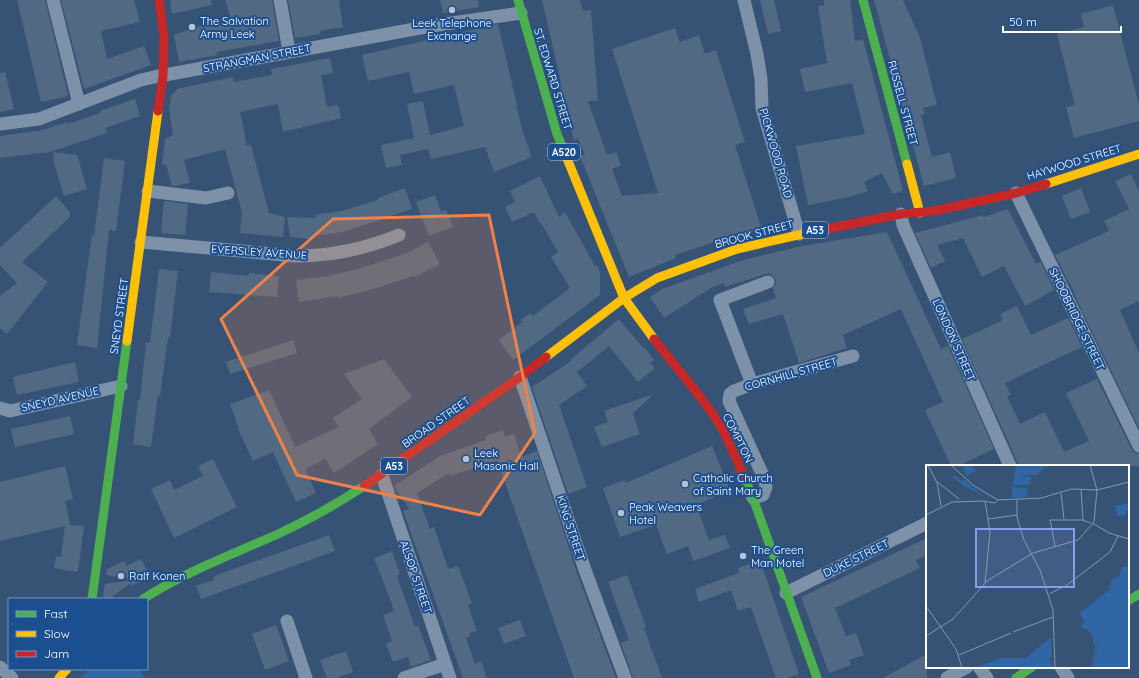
<svg xmlns="http://www.w3.org/2000/svg" width="1139" height="678" font-family="Quicksand,sans-serif">
<rect width="100%" height="100%" fill="#365274"/>
<path fill="#2f66a5" d="M 89,669 L 138,669 L 145,678 L 80,678 Z"/>
<g fill="#526984">
<path d="M 17,0 L 45,0 L 68,95 L 65,97 L 41,102 Z"/>
<path d="M 61,0 L 134,0 L 140,22 L 101,31 L 107,59 L 144,46 L 151,65 L 84,89 Z"/>
<path d="M 170,0 L 211,0 L 212,5 L 172,14 Z"/>
<path d="M 225,0 L 272,0 L 279,41 L 217,52 L 217,55 L 179,62 L 174,35 L 230,16 Z"/>
<path d="M 288,0 L 339,0 L 343,27 L 320,31 L 320,34 L 295,38 Z"/>
<path d="M 440,0 L 478,0 L 479,7 L 443,13 Z"/>
<path d="M 542,0 L 580,0 L 583,11 L 591,10 L 598,101 L 588,101 L 607,155 L 616,152 L 621,165 L 612,169 L 622,196 L 658,193 L 612,49 L 675,28 L 680,42 L 699,35 L 705,54 L 716,50 L 745,142 L 735,145 L 761,227 L 675,255 L 676,258 L 629,277 L 580,156 L 585,154 L 578,139 L 574,140 L 566,115 L 565,115 L 562,103 L 560,78 Z"/>
<path d="M 760,0 L 774,0 L 781,31 L 768,34 Z"/>
<path d="M 824,0 L 850,0 L 855,41 L 863,39 L 903,191 L 893,194 L 882,173 L 864,182 L 868,191 L 849,197 L 808,205 L 796,146 L 865,134 L 852,83 L 805,92 L 800,69 L 827,63 L 818,6 L 824,5 Z"/>
<path d="M 874,0 L 903,0 L 920,38 L 937,105 L 923,108 L 925,114 L 921,115 L 932,157 L 950,152 L 956,178 L 924,186 Z"/>
<path d="M 1113,5 L 1139,105 L 1139,121 L 1074,138 L 1066,107 L 1075,105 L 1057,34 L 1084,27 L 1081,14 Z"/>
<path d="M 498,24 L 517,105 L 516,105 L 524,136 L 532,157 L 494,172 L 485,147 L 431,159 L 428,149 L 400,155 L 402,165 L 386,168 L 381,145 L 414,138 L 407,104 L 423,101 L 430,135 L 464,126 L 454,85 L 414,94 L 409,72 L 368,81 L 362,55 Z"/>
<path d="M 330,58 L 333,73 L 321,75 L 327,107 L 338,105 L 341,118 L 283,132 L 278,104 L 240,112 L 247,146 L 251,145 L 269,213 L 285,217 L 283,237 L 240,233 L 242,213 L 225,149 L 184,160 L 190,183 L 175,186 L 172,186 L 166,164 L 162,165 L 165,139 L 173,135 L 169,109 L 171,96 L 177,89 L 233,77 L 234,82 L 272,75 L 271,69 Z"/>
<path d="M 5,72 L 14,109 L 0,112 L 0,73 Z"/>
<path d="M 135,99 L 140,116 L 105,128 L 107,133 L 50,152 L 0,158 L 0,136 L 43,130 L 67,122 L 68,124 L 100,113 L 100,111 Z"/>
<path d="M 53,152 L 77,155 L 87,189 L 64,196 L 54,163 Z"/>
<path d="M 104,158 L 125,161 L 116,231 L 109,230 L 97,348 L 77,345 L 92,234 L 94,237 L 94,236 Z"/>
<path d="M 1131,174 L 1139,191 L 1139,301 L 1120,310 L 1139,353 L 1139,428 L 1082,311 L 1070,283 L 1069,283 L 1055,255 L 1109,231 L 1104,221 L 1129,209 L 1115,181 Z"/>
<path d="M 540,176 L 559,217 L 565,212 L 595,266 L 597,265 L 600,272 L 600,295 L 513,360 L 499,340 L 522,322 L 521,320 L 530,313 L 533,316 L 570,288 L 551,257 L 558,252 L 541,223 L 540,224 L 534,212 L 512,222 L 505,207 L 515,202 L 510,191 Z"/>
<path d="M 405,188 L 412,209 L 343,232 L 312,236 L 311,239 L 290,237 L 287,217 L 316,218 L 315,215 L 342,211 L 378,200 L 378,198 Z"/>
<path d="M 1081,188 L 1090,212 L 1071,219 L 1062,196 Z"/>
<path d="M 435,195 L 441,212 L 446,210 L 453,227 L 429,236 L 416,202 Z"/>
<path d="M 56,196 L 70,212 L 70,217 L 22,262 L 48,282 L 7,334 L 0,328 L 0,296 L 17,283 L 0,265 L 0,248 Z"/>
<path d="M 164,201 L 188,204 L 185,235 L 161,233 Z"/>
<path d="M 1008,209 L 1036,264 L 1041,262 L 1054,290 L 1025,306 L 1004,266 L 982,277 L 963,238 L 937,245 L 945,261 L 931,268 L 915,233 L 983,215 L 984,217 Z"/>
<path d="M 887,232 L 941,349 L 948,346 L 994,449 L 958,466 L 951,466 L 925,410 L 943,402 L 901,309 L 843,335 L 847,348 L 799,363 L 783,314 L 749,324 L 743,309 L 776,298 L 773,288 L 776,284 L 776,280 L 773,276 L 769,273 L 725,287 L 724,283 L 711,288 L 664,318 L 650,297 L 662,289 L 743,260 L 802,246 Z"/>
<path d="M 428,242 L 440,264 L 414,277 L 413,276 L 370,290 L 338,298 L 338,296 L 299,302 L 296,280 L 328,276 L 358,269 L 407,253 Z"/>
<path d="M 159,269 L 178,271 L 170,338 L 168,337 L 160,396 L 158,395 L 151,447 L 133,444 L 138,400 L 140,400 L 146,342 L 150,343 Z"/>
<path d="M 211,272 L 249,276 L 249,273 L 279,276 L 277,297 L 209,292 Z"/>
<path d="M 1017,306 L 1031,335 L 1068,318 L 1082,347 L 1005,383 L 1011,395 L 1007,396 L 1020,424 L 1045,412 L 1064,452 L 1089,441 L 1066,393 L 1097,379 L 1132,450 L 1135,453 L 1139,454 L 1139,466 L 1019,466 L 962,339 L 1003,320 L 1000,314 Z"/>
<path d="M 619,319 L 644,349 L 645,348 L 654,360 L 650,363 L 655,368 L 638,382 L 609,346 L 577,372 L 587,386 L 559,405 L 587,487 L 568,494 L 532,387 L 571,361 L 570,360 Z"/>
<path d="M 293,340 L 297,353 L 230,374 L 226,362 Z"/>
<path d="M 384,359 L 412,397 L 369,429 L 378,444 L 334,473 L 325,459 L 305,469 L 316,493 L 296,502 L 273,452 L 253,461 L 238,429 L 239,429 L 230,404 L 269,390 L 295,447 L 339,427 L 333,418 L 362,399 L 344,374 Z"/>
<path d="M 75,362 L 79,382 L 17,395 L 13,377 Z"/>
<path d="M 654,394 L 633,413 L 640,434 L 602,447 L 594,427 L 608,422 L 604,411 Z"/>
<path d="M 70,416 L 74,434 L 15,447 L 11,429 Z"/>
<path d="M 503,430 L 505,437 L 514,434 L 521,457 L 537,451 L 577,573 L 616,678 L 574,678 L 497,460 L 450,476 L 449,473 L 417,493 L 430,529 L 434,527 L 448,569 L 458,566 L 472,603 L 468,605 L 477,631 L 469,633 L 470,636 L 466,638 L 475,664 L 481,661 L 487,678 L 463,678 L 403,511 L 409,509 L 394,486 L 440,456 L 486,440 L 485,436 Z"/>
<path d="M 712,446 L 730,490 L 696,505 L 709,540 L 725,535 L 730,548 L 693,561 L 688,546 L 667,554 L 656,525 L 620,537 L 603,488 L 625,480 L 626,483 Z"/>
<path d="M 213,459 L 237,507 L 174,538 L 151,489 L 170,480 L 174,490 L 203,476 L 198,466 Z"/>
<path d="M 65,466 L 73,499 L 65,501 L 70,525 L 84,526 L 78,572 L 54,568 L 56,556 L 61,557 L 65,526 L 0,541 L 0,482 Z"/>
<path d="M 329,535 L 335,551 L 201,599 L 196,586 L 214,580 L 214,576 Z"/>
<path d="M 927,538 L 927,555 L 916,560 L 920,568 L 835,608 L 846,636 L 856,633 L 864,655 L 849,660 L 851,665 L 829,673 L 801,597 Z"/>
<path d="M 392,551 L 400,574 L 397,576 L 410,613 L 415,627 L 418,625 L 431,660 L 411,667 L 408,657 L 393,662 L 386,644 L 392,641 L 383,615 L 394,611 L 392,607 L 393,607 L 374,558 Z"/>
<path d="M 141,559 L 150,577 L 131,586 L 131,583 L 109,599 L 105,599 L 103,595 L 105,584 L 131,580 L 131,579 L 106,575 L 107,569 L 124,561 L 126,566 Z"/>
<path d="M 760,560 L 799,674 L 787,678 L 776,678 L 751,607 L 738,611 L 731,590 L 699,602 L 695,589 L 739,573 L 738,568 Z"/>
<path d="M 627,575 L 646,627 L 644,628 L 662,678 L 633,678 L 621,643 L 629,640 L 608,582 Z"/>
<path d="M 520,620 L 526,636 L 504,644 L 498,628 Z"/>
<path d="M 276,625 L 289,661 L 265,670 L 252,634 Z"/>
<path d="M 346,651 L 353,672 L 336,678 L 327,678 L 320,660 Z"/>
<path d="M 927,654 L 927,678 L 883,678 Z"/>
</g>
<g fill="none" stroke-linecap="round" stroke-linejoin="round">
<g stroke="#7d92a8" stroke-width="13">
<path d="M 53,0 L 79,104"/>
<path d="M 280,0 L 289,51"/>
<path d="M 744,0 L 757,54 L 761,79 L 762,108 L 799,234"/>
<path d="M 0,124 L 39,119 L 141,80 L 154,77 L 431,26 L 521,13"/>
<path d="M 148,191 L 206,198 L 228,193"/>
<path d="M 1016,193 L 1139,446"/>
<path d="M 901,214 L 903,225 L 1010,466"/>
<path d="M 141,242 L 296,256 C 333,256 365,249 399,235"/>
<path d="M 520,377 L 585,570 L 625,678"/>
<path d="M 752,384 L 720,300 L 768,282"/>
<path d="M 0,408 L 10,411 L 121,386"/>
<path d="M 382,475 L 450,678"/>
<path d="M 753,498 L 763,495 L 766,487 L 765,480 L 729,401 L 730,394 L 734,391 L 752,384 L 853,356"/>
<path d="M 786,593 L 927,523"/>
<path d="M 287,621 L 306,678"/>
<path d="M 0,667 L 12,678"/>
<path d="M 979,667 L 987,678"/>
<path d="M 1061,667 L 1068,678"/>
<path d="M 404,678 L 445,664"/>
<path d="M 947,678 L 967,667"/>
</g>
<g stroke="#4caf50" stroke-width="9">
<path d="M 518,0 L 557,134 L 566,156"/>
<path d="M 863,0 L 907,164"/>
<path d="M 745,479 L 753,498 L 817,678"/>
<path d="M 92,599 L 127,341"/>
<path d="M 143,599 C 185,572 233,554 278,534 C 308,520 337,504 364,486"/>
<path d="M 1128,601 L 1139,594"/>
<path d="M 1016,678 L 1032,667"/>
</g>
<g stroke="#ffc107" stroke-width="9">
<path d="M 566,156 L 624,298 L 654,339"/>
<path d="M 907,164 L 920,213"/>
<path d="M 1046,184 L 1139,154"/>
<path d="M 127,341 L 158,111"/>
<path d="M 546,357 L 624,298 L 657,278 L 737,249 L 811,232"/>
<path d="M 59,678 L 67,669"/>
</g>
<g stroke="#c62828" stroke-width="9">
<path d="M 158,111 L 163,76 L 164,36 L 159,0"/>
<path d="M 811,232 L 901,214 L 934,211 L 1016,193 L 1046,184"/>
<path d="M 654,339 C 673,364 694,387 712,413 C 726,433 735,456 745,479"/>
<path d="M 364,486 L 520,377 L 546,357"/>
</g>
</g>
<path fill="#ee8249" fill-opacity="0.2" stroke="#ee8249" stroke-width="3" stroke-linejoin="round" d="M 489,215 L 535,433 L 480,515 L 297,475 L 221,319 L 333,219 Z"/>
<g fill="#b9c2ce" stroke="#1b4f8f" stroke-width="1.5">
<circle cx="452" cy="10" r="4"/>
<circle cx="192" cy="27" r="4"/>
<circle cx="466" cy="459" r="4"/>
<circle cx="685" cy="484" r="4"/>
<circle cx="621" cy="513" r="4"/>
<circle cx="743" cy="556" r="4"/>
<circle cx="121" cy="576" r="4"/>
</g>
<g text-anchor="middle" stroke-width="4" stroke-linejoin="round" paint-order="stroke">
<g fill="#1b4f8f" stroke="#bbcadd" stroke-width="1">
<rect x="548" y="144" width="32" height="16" rx="3"/>
<rect x="802" y="222" width="26" height="16" rx="3"/>
<rect x="381" y="458" width="26" height="16" rx="3"/>
</g>
<g font-size="10" font-weight="bold" fill="#fff">
<text x="564" y="156">A520</text>
<text x="815" y="234">A53</text>
<text x="394" y="470">A53</text>
</g>
<g font-size="11" fill="#fff" stroke="#1b4f8f" text-anchor="start">
<text x="200" y="25">The Salvation<tspan x="200" dy="13">Army Leek</tspan></text>
<text x="452" y="27" text-anchor="middle">Leek Telephone<tspan x="452" dy="13">Exchange</tspan></text>
<text x="474" y="457">Leek<tspan x="474" dy="13">Masonic Hall</tspan></text>
<text x="693" y="482">Catholic Church<tspan x="693" dy="13">of Saint Mary</tspan></text>
<text x="629" y="511">Peak Weavers<tspan x="629" dy="13">Hotel</tspan></text>
<text x="751" y="554">The Green<tspan x="751" dy="13">Man Motel</tspan></text>
<text x="129" y="580">Ralf Konen</text>
</g>
<g font-size="11" fill="#fff" stroke="#1b4f8f">
<text transform="translate(257 58) rotate(-11)" y="4">STRANGMAN STREET</text>
<text transform="translate(553 79) rotate(73)" y="4">ST. EDWARD STREET</text>
<text transform="translate(903 103) rotate(75)" y="4">RUSSELL STREET</text>
<text transform="translate(776 153) rotate(74)" y="4">PICKWOOD ROAD</text>
<text transform="translate(1074 162) rotate(-17)" y="4">HAYWOOD STREET</text>
<text transform="translate(754 234) rotate(-15)" y="4">BROOK STREET</text>
<text transform="translate(259 252) rotate(4)" y="4">EVERSLEY AVENUE</text>
<text transform="translate(119 316) rotate(-82)" y="4">SNEYD STREET</text>
<text transform="translate(1077 319) rotate(64)" y="4">SHOOBRIDGE STREET</text>
<text transform="translate(954 340) rotate(66)" y="4">LONDON STREET</text>
<text transform="translate(791 374) rotate(-16)" y="4">CORNHILL STREET</text>
<text transform="translate(60 399) rotate(-13)" y="4">SNEYD AVENUE</text>
<text transform="translate(436 422) rotate(-35)" y="4">BROAD STREET</text>
<text transform="translate(738 438) rotate(63)" y="4">COMPTON</text>
<text transform="translate(571 528) rotate(72)" y="4">KING STREET</text>
<text transform="translate(856 558) rotate(-26)" y="4">DUKE STREET</text>
<text transform="translate(416 577) rotate(71)" y="4">ALSOP STREET</text>
</g>
</g>
<g transform="translate(926 465)">
<rect width="203" height="203" fill="#365274"/>
<path d="M 36,0 L 45,0 L 50,6 L 40,11 ZM 90,0 L 118,0 L 118,4 L 110,10 L 97,10 L 96,15 L 98,11 L 106,12 L 104,20 L 87,20 ZM 28,10 L 35,16 L 37,14 L 59,32 L 38,21 L 26,12 ZM 86,22 L 101,23 L 102,32 L 86,33 ZM 203,38 L 203,46 L 199,46 L 200,50 L 191,51 L 189,41 ZM 203,101 L 203,203 L 165,203 L 169,182 L 165,168 L 155,161 L 158,157 L 154,148 L 184,124 L 185,115 L 194,110 L 196,102 ZM 125,172 L 126,191 L 123,193 L 127,203 L 49,203 L 75,193 L 100,193 Z" fill="#2f66a5"/>
<path fill="none" stroke="#3b618d" stroke-width="2" d="M 174,172 L 175,155M 166,203 L 174,173"/>
<path fill="none" stroke="#8697ac" stroke-width="1" d="M 2,0 L 10,16 L 33,34M 25,0 L 48,21 L 72,35 L 115,33 L 146,24 L 171,25 L 203,17M 164,0 L 171,25M 11,17 L 15,41M 155,25 L 157,55M 135,28 L 138,54M 91,35 L 91,52 L 98,75 L 114,105 L 127,145 L 129,203M 59,36 L 64,67 L 59,118M 0,50 L 26,37 L 58,36 L 69,38 L 72,35M 62,54 L 91,50M 166,58 L 183,68 L 203,74M 129,81 L 124,55 L 156,55 L 165,58M 123,129 L 141,120 L 184,87 L 192,71M 0,141 L 30,184 L 36,203M 87,167 L 127,152M 0,171 L 27,154 L 61,116 L 107,88 L 152,75 L 168,57 L 171,25M 33,190 L 85,168"/>
<path fill="#839eea" fill-opacity="0.15" stroke="#839eea" stroke-width="2" d="M 50,64 L 148,64 L 148,122 L 50,122 Z"/>
<rect width="203" height="203" fill="none" stroke="#fff" stroke-width="2"/>
</g>
<rect x="8" y="598" width="140" height="72" fill="#1b4f8f" stroke="#7695bc"/>
<rect x="16" y="611" width="20" height="6" fill="#4caf50" stroke="#7695bc"/>
<text x="44" y="618" font-size="12" fill="#ffffff">Fast</text>
<rect x="16" y="631" width="20" height="6" fill="#ffc107" stroke="#7695bc"/>
<text x="44" y="638" font-size="12" fill="#ffffff">Slow</text>
<rect x="16" y="651" width="20" height="6" fill="#c62828" stroke="#7695bc"/>
<text x="44" y="658" font-size="12" fill="#ffffff">Jam</text>
<path d="M1003 26v6h118v-6" fill="none" stroke="#ffffff" stroke-width="2"/>
<text x="1009" y="26" font-size="12" fill="#ffffff" stroke="#1b4f8f" stroke-width="3" paint-order="stroke">50 m</text>
</svg>
